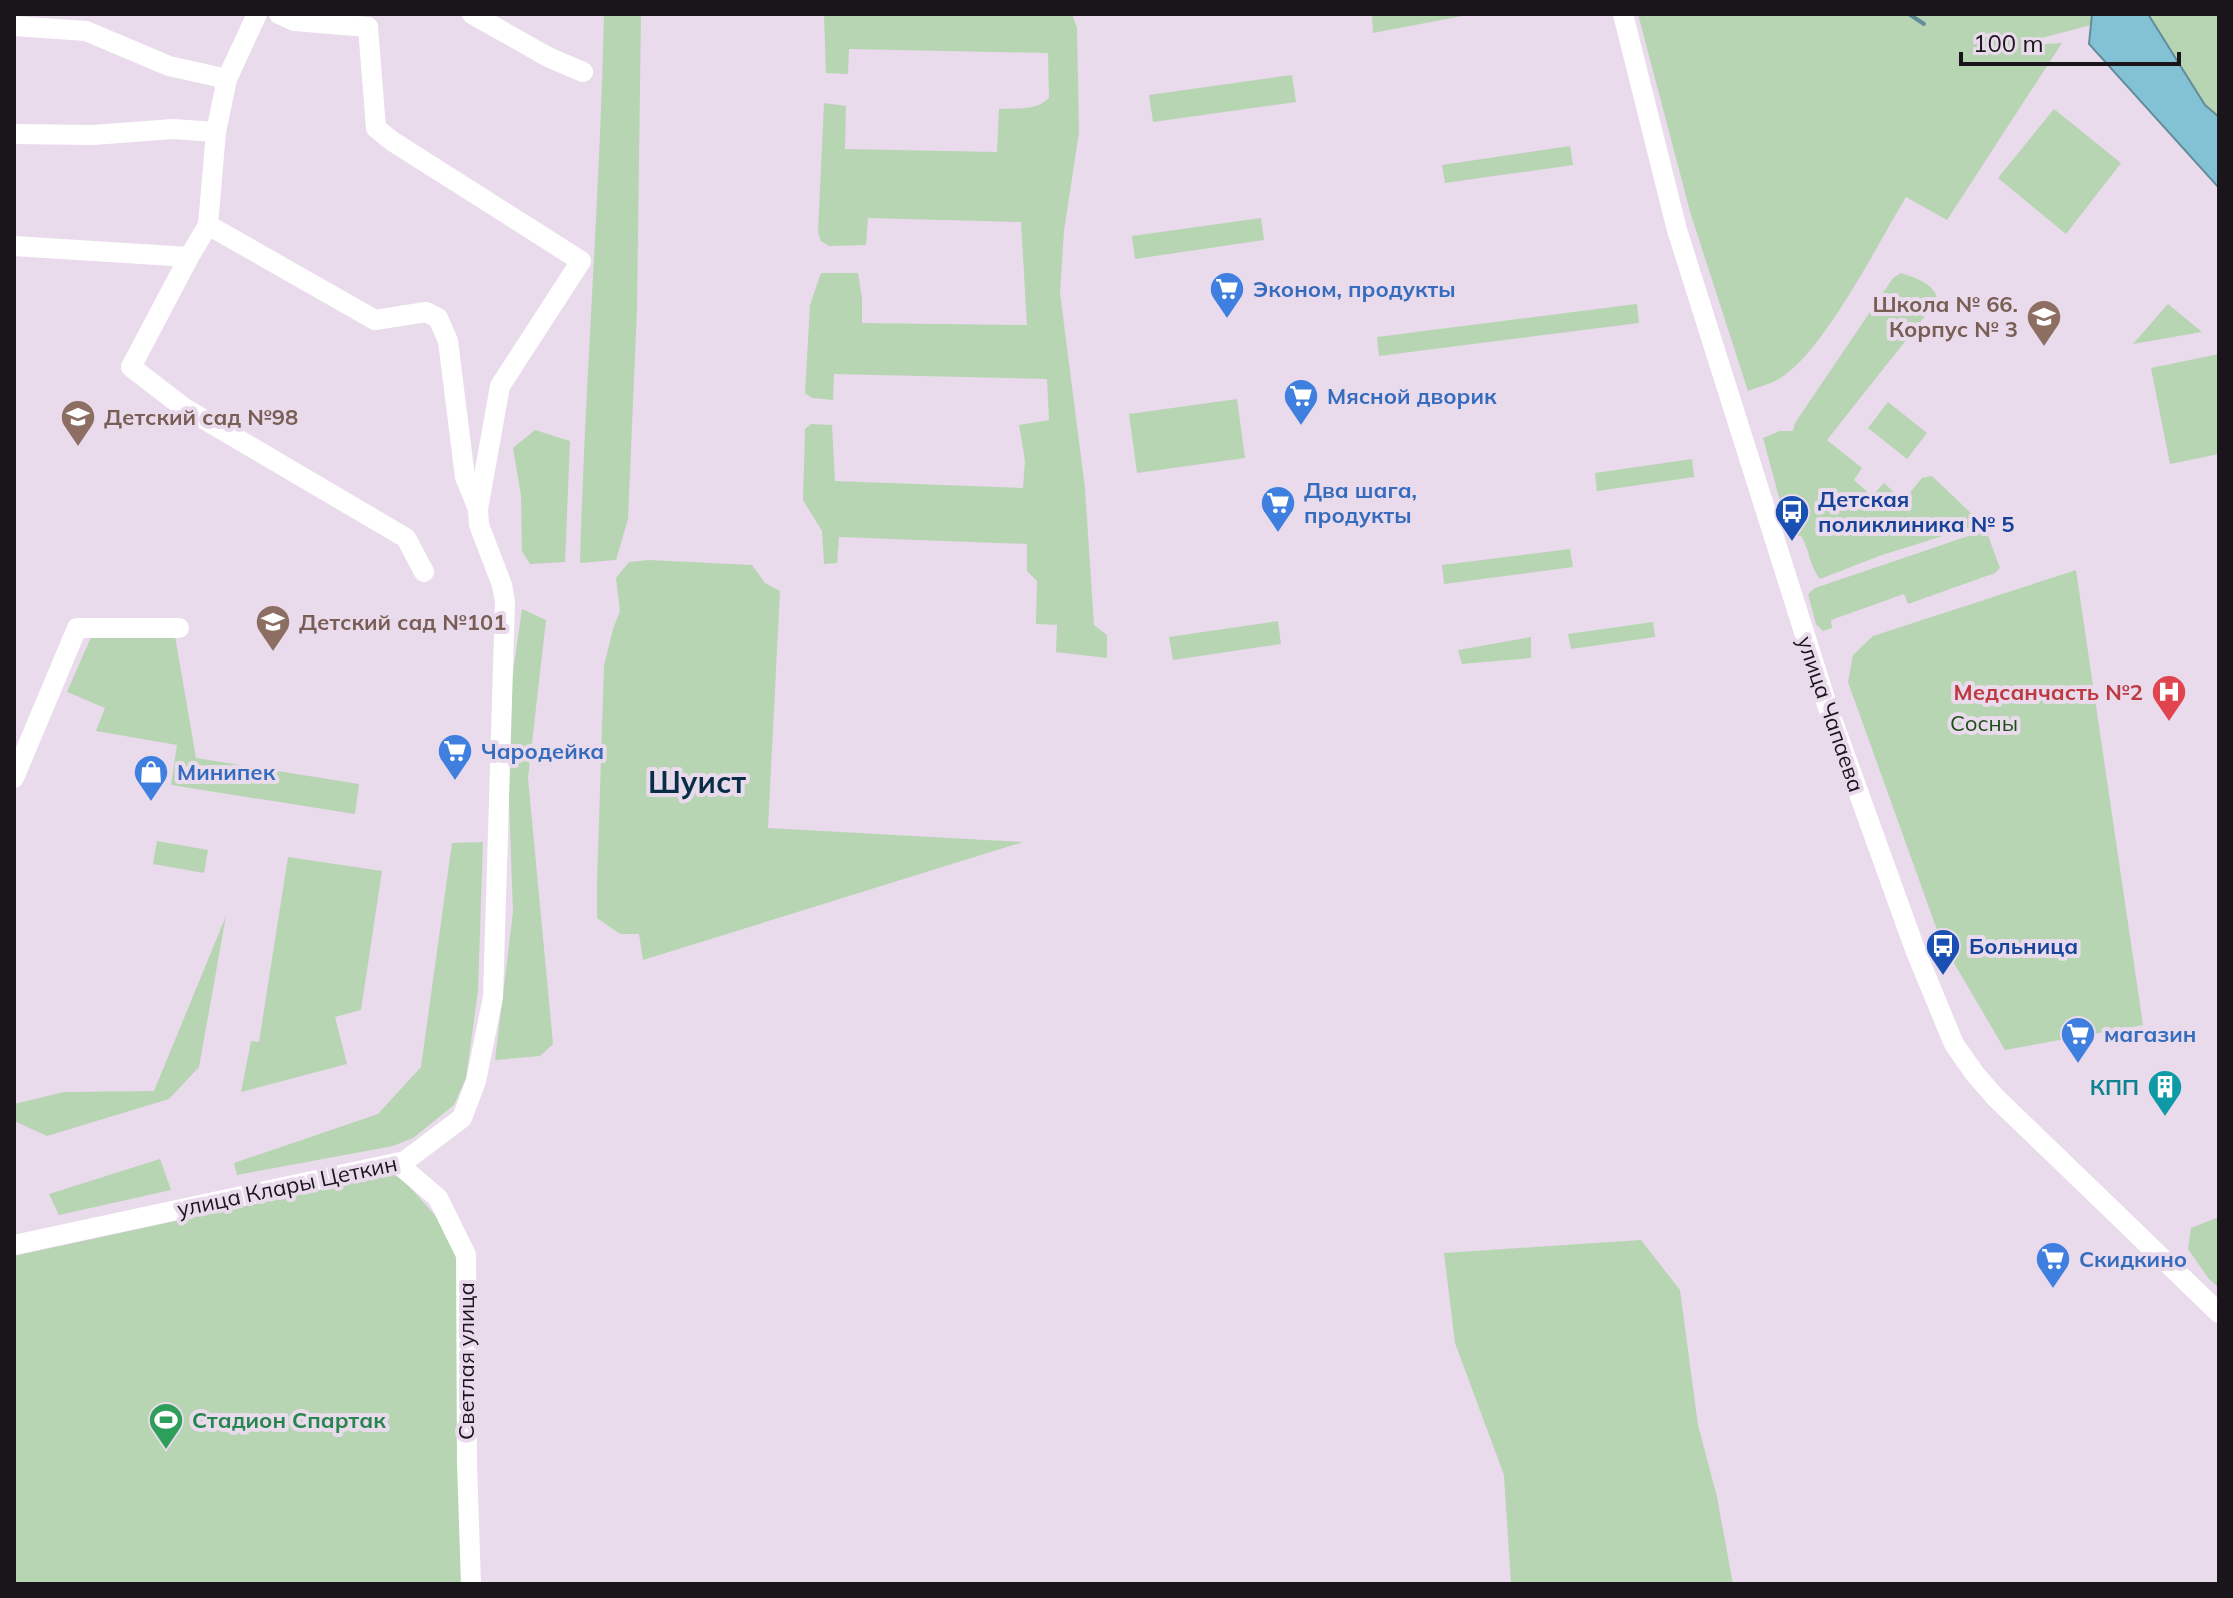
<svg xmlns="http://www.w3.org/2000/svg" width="2233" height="1598" font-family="Mulish,sans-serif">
<rect width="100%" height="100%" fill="#e9dbec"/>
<g fill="#b7d5b3">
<path d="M 604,14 L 641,14 L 637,309 L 628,519 L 616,560 L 580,563 C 585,380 600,197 604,14 Z"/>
<path d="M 824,14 L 1072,14 L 1077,28 L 1079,132 L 1064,231 L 1060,293 L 1085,488 L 1094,625 L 1107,635 L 1107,658 L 1056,652 L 1057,625 L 1036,624 L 1037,581 L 1027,571 L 1027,544 L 839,537 L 837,563 L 824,564 L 822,531 L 803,500 L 805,429 L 811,424 L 832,425 L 835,481 L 1023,488 L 1025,461 L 1019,425 L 1049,420 L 1047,379 L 834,374 L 833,400 L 812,398 L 805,393 L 810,305 L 821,273 L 858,273 L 862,298 L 862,323 L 1027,325 L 1021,222 L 868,218 L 866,245 L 829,246 L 821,241 L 818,232 L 824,103 L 846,106 L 845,149 L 997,152 L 999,109 C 1016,108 1036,111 1049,98 L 1048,53 L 849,49 L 848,74 L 826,73 Z"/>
<path d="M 1372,14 L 1473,14 L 1373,33 Z"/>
<path d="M 1638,14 L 2092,14 L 2091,25 L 2038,39 L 2020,39 L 2026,45 L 2062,43 L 1947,220 L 1906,197 C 1878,243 1822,356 1777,380 C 1768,385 1757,387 1748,391 L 1691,215 Z"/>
<path d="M 2148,14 L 2219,14 L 2219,117 L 2205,105 Z"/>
<path d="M 1292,75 L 1296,102 L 1153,122 L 1149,95 Z"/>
<path d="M 2054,109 L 2121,163 L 2066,234 L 1998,178 Z"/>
<path d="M 1570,146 L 1573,165 L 1445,183 L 1442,165 Z"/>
<path d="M 1261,218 L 1264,240 L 1135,259 L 1132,236 Z"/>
<path d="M 1901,273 C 1915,278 1937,284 1937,301 L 1827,440 L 1862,468 L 1854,480 L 1872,496 L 1884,483 L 1903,501 L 1922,478 L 1932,476 L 1976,518 L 1978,525 L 1879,556 L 1820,579 C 1809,566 1810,550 1801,536 L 1793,535 L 1786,523 L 1763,438 L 1780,431 L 1793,431 L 1795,423 L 1893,278 Z"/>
<path d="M 1637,304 L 1639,323 L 1379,356 L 1377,337 Z"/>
<path d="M 2168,304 L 2202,332 L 2133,344 Z"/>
<path d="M 2219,354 L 2219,454 L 2170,464 L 2151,368 Z"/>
<path d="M 1237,399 L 1245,458 L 1137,473 L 1129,414 Z"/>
<path d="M 1888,402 L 1927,433 L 1907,459 L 1868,428 Z"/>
<path d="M 535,430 L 570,441 L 565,562 L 530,564 L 522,551 L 521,496 L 513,448 Z"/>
<path d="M 1692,459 L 1694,477 L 1597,491 L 1595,473 Z"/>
<path d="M 1986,530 L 2000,568 L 1995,573 L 1908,604 L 1904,594 L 1831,620 L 1832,628 L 1823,631 L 1816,624 L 1808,594 L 1815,588 Z"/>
<path d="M 1570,549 L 1573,567 L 1444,584 L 1442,565 Z"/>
<path d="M 649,560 L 752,565 L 765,583 L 780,591 L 768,828 L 1023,842 L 643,960 L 639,934 L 620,934 L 597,918 L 597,883 L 604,666 L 613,629 L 620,611 L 616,578 L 629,562 Z"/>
<path d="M 2076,570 L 2143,1025 L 2005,1050 L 1941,941 L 1848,682 L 1853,655 L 1873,636 Z"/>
<path d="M 522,609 L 546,620 L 528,778 L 553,1044 L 540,1056 L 495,1060 L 513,912 L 506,721 Z"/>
<path d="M 1278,621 L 1281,644 L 1173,660 L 1169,637 Z"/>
<path d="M 1653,622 L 1655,637 L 1571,649 L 1568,634 Z"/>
<path d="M 92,635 L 175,636 L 196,758 L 359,784 L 355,814 L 171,785 L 177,745 L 96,731 L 105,708 L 67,692 Z"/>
<path d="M 1531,637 L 1531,658 L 1462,664 L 1458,650 Z"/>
<path d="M 157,841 L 208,850 L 204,873 L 153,864 Z"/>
<path d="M 483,842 L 478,991 L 466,1078 L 454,1105 L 413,1138 L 393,1146 L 237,1175 L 234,1163 L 378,1114 L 421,1067 L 452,843 Z"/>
<path d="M 288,857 L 382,871 L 361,1010 L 335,1017 L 347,1064 L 241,1092 L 251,1041 L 259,1042 Z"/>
<path d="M 226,916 L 199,1067 L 169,1099 L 47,1136 L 14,1121 L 14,1104 L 64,1092 L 154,1091 Z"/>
<path d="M 160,1159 L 171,1190 L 59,1215 L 49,1194 Z"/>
<path d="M 397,1173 L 444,1225 L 457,1253 L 469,1584 L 14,1584 L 14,1256 Z"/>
<path d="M 2219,1217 L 2219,1288 L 2209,1279 L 2188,1249 L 2191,1228 Z"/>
<path d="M 1641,1240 L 1680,1290 L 1698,1425 L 1717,1497 L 1733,1584 L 1511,1584 L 1504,1475 L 1455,1343 L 1444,1253 Z"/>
</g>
<path fill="#83c1d4" stroke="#648d9c" stroke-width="2" d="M 2092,14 L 2148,14 L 2205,105 L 2219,117 L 2219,188 L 2089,44 Z"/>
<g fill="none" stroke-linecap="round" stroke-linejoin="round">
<path stroke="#648d9c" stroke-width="4" d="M 1909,14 L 1924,24"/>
<g stroke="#fff" stroke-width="20">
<path d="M 257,14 L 227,79 L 216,132 L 208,225 L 189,257 L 131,367 L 183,407 L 406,538 L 424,572"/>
<path d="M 279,14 L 294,21 L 368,27"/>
<path d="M 472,14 L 548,57 L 583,72"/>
<path d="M 1623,14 L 1677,230 L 1828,708 L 1916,952 L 1954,1044 L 1975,1074 L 1996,1098 L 2219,1313"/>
<path d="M 14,26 L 86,31 L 169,66 L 227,79"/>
<path d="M 368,27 L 376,128 L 392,141 L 581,261 L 500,386 L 478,509"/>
<path d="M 14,134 L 93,135 L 173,129 L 216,132"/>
<path d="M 14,246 L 189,257"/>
<path d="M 14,778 L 77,628 L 179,628"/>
<path d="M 397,1163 L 438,1198 L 466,1255 L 467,1463 L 471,1584"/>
<path d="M 14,1245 L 405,1161 L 462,1118 L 476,1081 L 493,997 L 505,602 L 502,585 L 479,525 L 478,509 L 465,477 L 448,341 L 438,318 L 426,312 L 375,320 L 208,225"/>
</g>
</g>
<defs>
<symbol id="supermarket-pin" viewBox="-11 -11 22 30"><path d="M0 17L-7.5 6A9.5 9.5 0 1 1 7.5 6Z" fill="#3f7fe0" stroke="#e9dbec"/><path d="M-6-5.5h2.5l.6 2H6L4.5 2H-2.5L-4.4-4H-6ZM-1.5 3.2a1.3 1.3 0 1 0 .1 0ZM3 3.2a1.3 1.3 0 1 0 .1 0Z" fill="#fff"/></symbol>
<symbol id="school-pin" viewBox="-11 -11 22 30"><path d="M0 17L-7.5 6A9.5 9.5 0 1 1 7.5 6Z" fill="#8d6e63" stroke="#e9dbec"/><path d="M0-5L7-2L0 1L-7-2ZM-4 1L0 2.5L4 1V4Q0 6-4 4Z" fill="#fff"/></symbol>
<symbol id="bus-pin" viewBox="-11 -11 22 30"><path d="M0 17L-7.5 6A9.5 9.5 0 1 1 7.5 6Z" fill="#1a4fb4" stroke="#e9dbec"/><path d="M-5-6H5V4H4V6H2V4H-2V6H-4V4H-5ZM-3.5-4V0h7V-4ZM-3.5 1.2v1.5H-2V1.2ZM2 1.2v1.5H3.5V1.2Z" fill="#fff"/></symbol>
<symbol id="hospital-pin" viewBox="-11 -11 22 30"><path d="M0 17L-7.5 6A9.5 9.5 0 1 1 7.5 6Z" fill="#e0444e" stroke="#e9dbec"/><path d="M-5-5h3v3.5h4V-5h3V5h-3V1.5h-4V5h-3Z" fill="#fff"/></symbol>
<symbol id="shop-pin" viewBox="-11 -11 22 30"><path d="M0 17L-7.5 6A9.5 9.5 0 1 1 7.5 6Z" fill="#3f7fe0" stroke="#e9dbec"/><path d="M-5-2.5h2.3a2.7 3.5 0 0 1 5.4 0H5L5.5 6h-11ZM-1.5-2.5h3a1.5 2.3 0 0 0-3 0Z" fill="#fff"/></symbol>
<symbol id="building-pin" viewBox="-11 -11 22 30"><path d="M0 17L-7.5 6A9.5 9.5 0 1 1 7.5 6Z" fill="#0f9aa8" stroke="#e9dbec"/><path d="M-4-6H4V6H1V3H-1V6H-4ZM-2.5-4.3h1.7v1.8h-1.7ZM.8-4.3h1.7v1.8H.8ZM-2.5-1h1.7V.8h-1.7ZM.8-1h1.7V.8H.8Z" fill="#fff"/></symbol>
<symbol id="stadium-pin" viewBox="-11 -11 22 30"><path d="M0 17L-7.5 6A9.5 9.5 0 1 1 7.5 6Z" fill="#2e9e5b" stroke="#e9dbec"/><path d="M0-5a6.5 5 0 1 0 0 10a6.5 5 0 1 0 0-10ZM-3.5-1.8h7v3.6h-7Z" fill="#fff"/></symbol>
</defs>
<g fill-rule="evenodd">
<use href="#supermarket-pin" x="1207" y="269" width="40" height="54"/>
<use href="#school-pin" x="2024" y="297" width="40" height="54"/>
<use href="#supermarket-pin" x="1281" y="376" width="40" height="54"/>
<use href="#school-pin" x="58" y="397" width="40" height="54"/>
<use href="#supermarket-pin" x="1258" y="483" width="40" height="54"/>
<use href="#bus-pin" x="1772" y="492" width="40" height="54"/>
<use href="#school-pin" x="253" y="602" width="40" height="54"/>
<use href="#hospital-pin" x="2149" y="672" width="40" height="54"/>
<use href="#supermarket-pin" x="435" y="731" width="40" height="54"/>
<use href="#shop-pin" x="131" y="752" width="40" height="54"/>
<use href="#bus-pin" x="1923" y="926" width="40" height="54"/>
<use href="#supermarket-pin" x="2058" y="1014" width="40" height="54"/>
<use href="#building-pin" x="2145" y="1067" width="40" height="54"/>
<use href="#supermarket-pin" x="2033" y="1239" width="40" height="54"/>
<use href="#stadium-pin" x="146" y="1400" width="40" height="54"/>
</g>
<g text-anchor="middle" stroke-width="8" stroke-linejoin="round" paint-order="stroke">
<g font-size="22" font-weight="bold" fill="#366cbe" stroke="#e9dbec" text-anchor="start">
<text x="1253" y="297">Эконом, продукты</text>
<text x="1327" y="404">Мясной дворик</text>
<text x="1304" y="498">Два шага,<tspan x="1304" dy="25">продукты</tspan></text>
<text x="481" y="759">Чародейка</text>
<text x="177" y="780">Минипек</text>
<text x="2104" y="1042">магазин</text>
<text x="2079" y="1267">Скидкино</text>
</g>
<g font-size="22" font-weight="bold" fill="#785e54" stroke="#e9dbec" text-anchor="start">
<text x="2018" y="312" text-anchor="end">Школа № 66.<tspan x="2018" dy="25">Корпус № 3</tspan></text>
<text x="104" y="425">Детский сад №98</text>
<text x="299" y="630">Детский сад №101</text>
</g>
<g font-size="22" font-weight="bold" fill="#164399" stroke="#e9dbec" text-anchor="start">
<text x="1818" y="507">Детская<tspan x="1818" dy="25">поликлиника № 5</tspan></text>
<text x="1969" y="954">Больница</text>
</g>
<g font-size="22" font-weight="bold" fill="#be3a42" stroke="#e9dbec" text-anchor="end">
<text x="2143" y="700">Медсанчасть №2</text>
</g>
<g font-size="22" fill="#1a151b" stroke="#e9dbec">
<text transform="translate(1831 714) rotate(71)" y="8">улица Чапаева</text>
<text transform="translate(287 1186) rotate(-12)" y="8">улица Клары Цеткин</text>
<text transform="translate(466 1361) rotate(-90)" y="8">Светлая улица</text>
</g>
<g font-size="22" fill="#1e4e18" stroke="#e9dbec">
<text x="1984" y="731">Сосны</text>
</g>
<g font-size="22" font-weight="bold" fill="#0d838f" stroke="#e9dbec" text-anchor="end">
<text x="2139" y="1095">КПП</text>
</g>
<g font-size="22" font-weight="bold" fill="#27864d" stroke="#e9dbec" text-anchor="start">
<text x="192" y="1428">Стадион Спартак</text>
</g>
<g font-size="30" font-weight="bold" fill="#072e46" stroke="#e9dbec">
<text x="697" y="793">Шуист</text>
</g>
</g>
<rect width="2233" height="1598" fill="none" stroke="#1a151b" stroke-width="32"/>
<path d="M1961 52v12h218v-12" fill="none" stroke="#1a151b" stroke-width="4"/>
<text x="1973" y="52" font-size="24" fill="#1a151b" stroke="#e9dbec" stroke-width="6" paint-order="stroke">100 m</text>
</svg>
